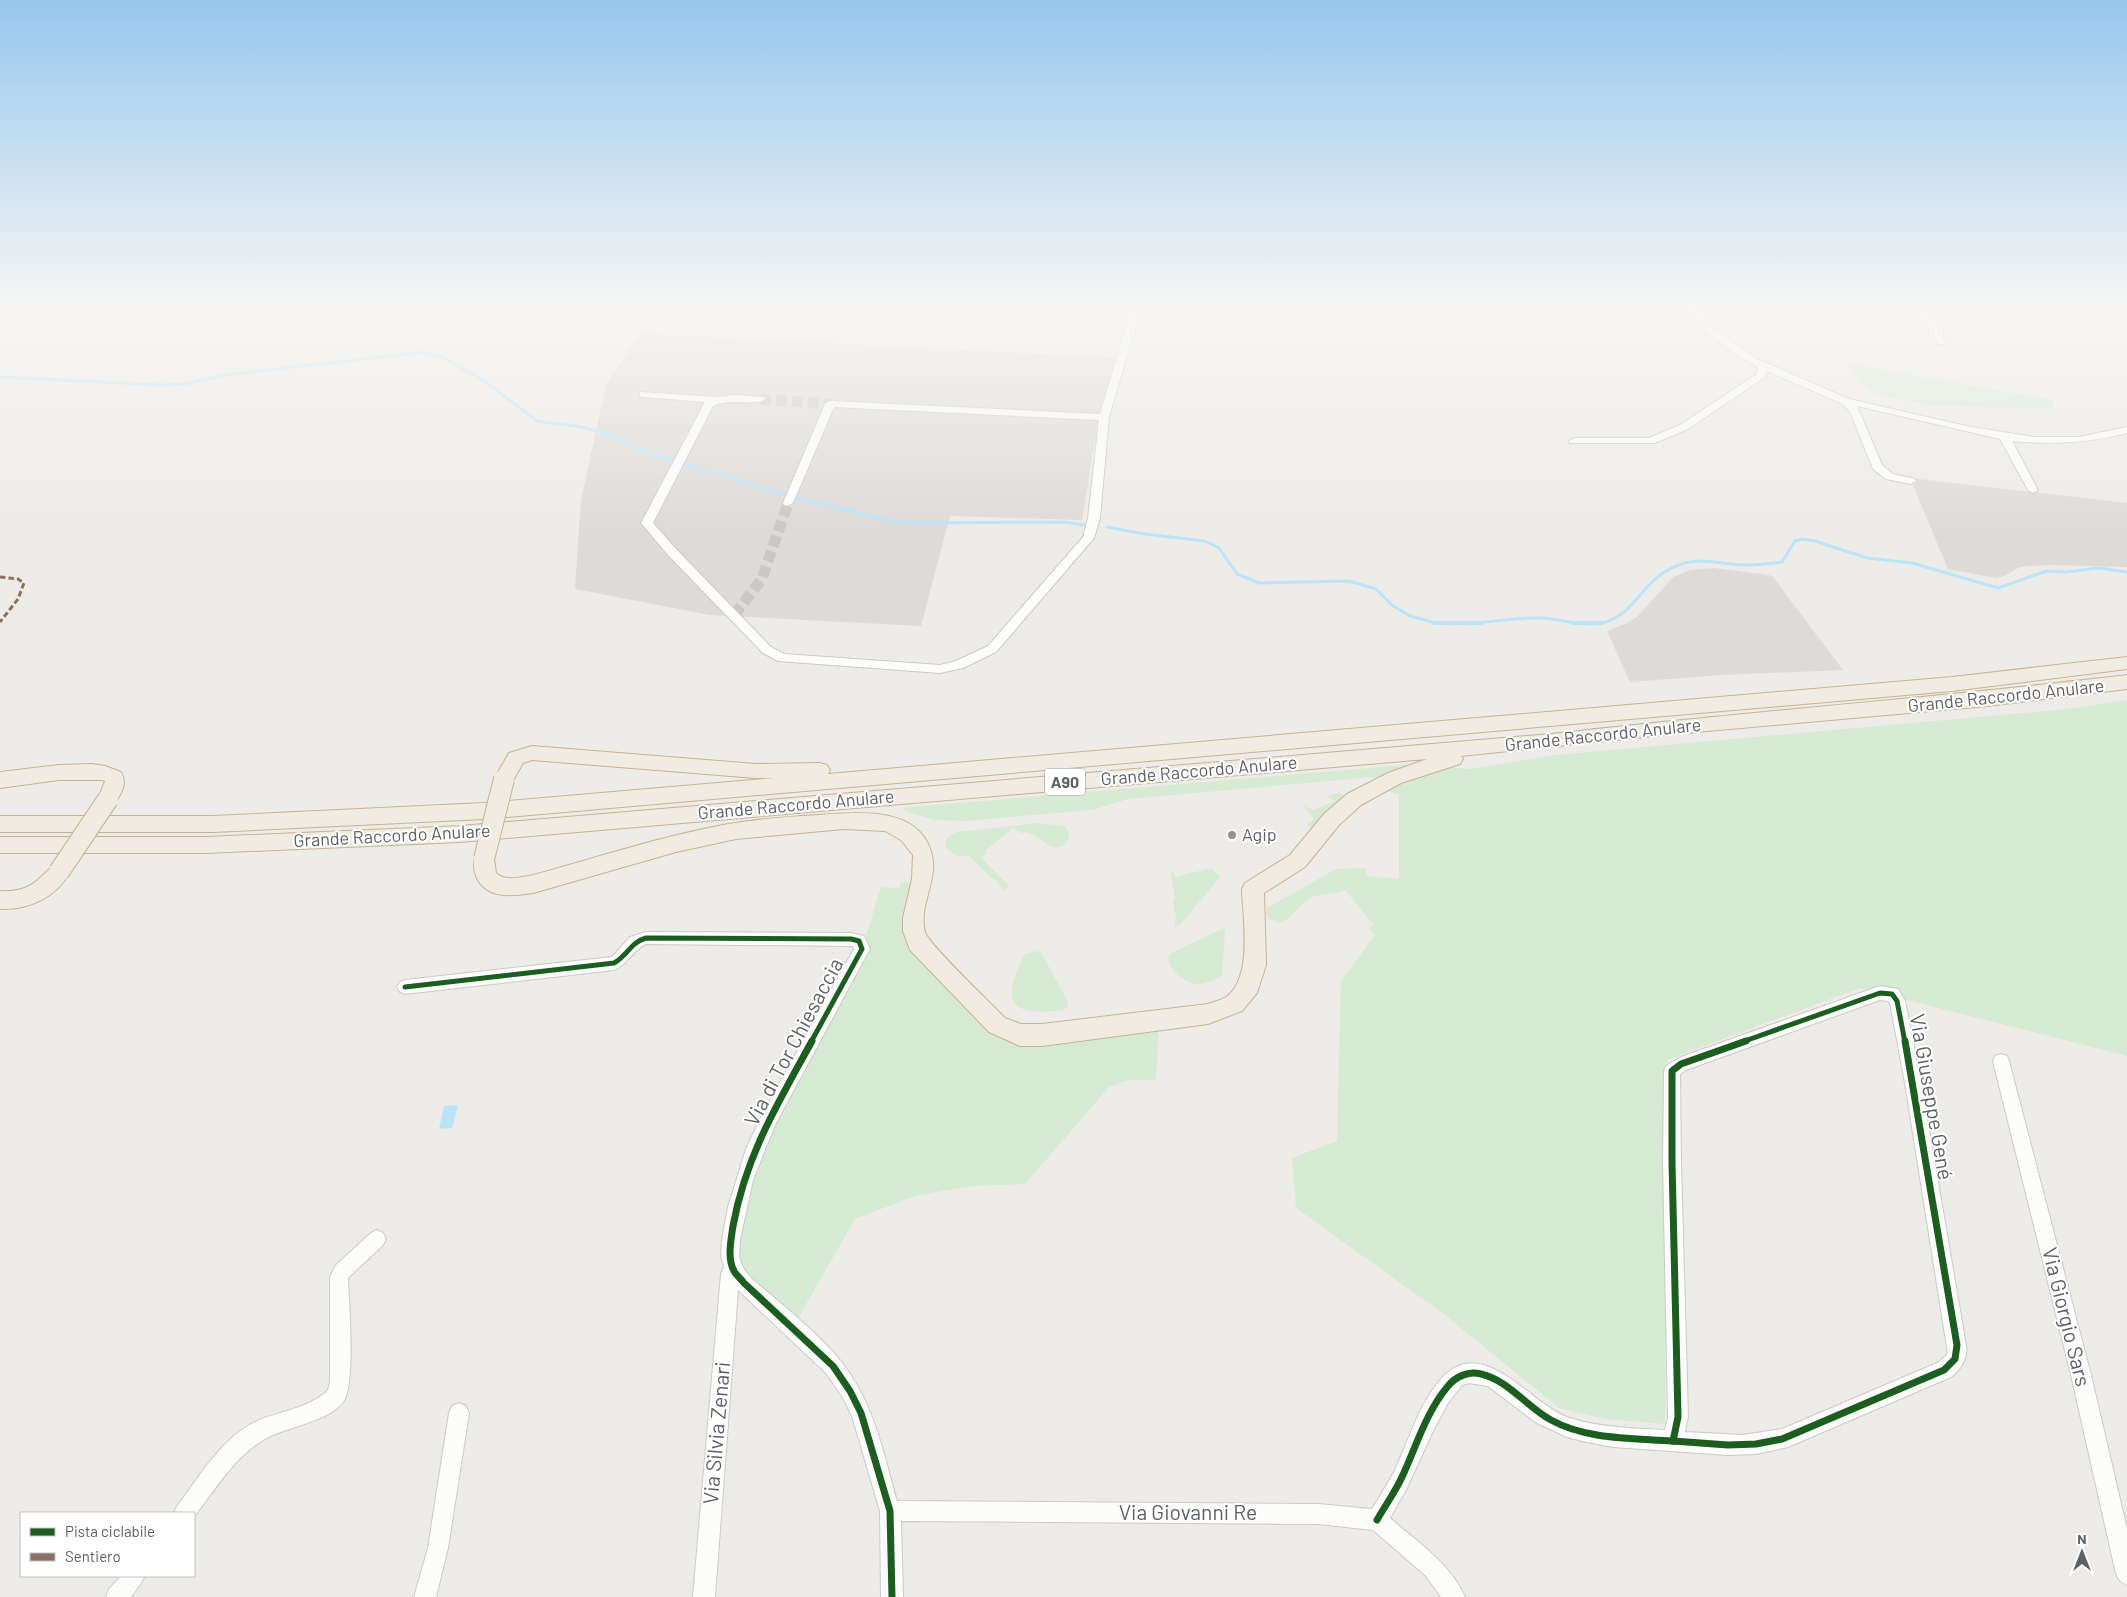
<svg xmlns="http://www.w3.org/2000/svg" width="2127" height="1597" font-family="Barlow,sans-serif">
<rect width="100%" height="100%" fill="#edebe7"/>
<g fill="#dddad7">
<path d="M 641,333 L 1117,358 L 1096,434 L 1082,520 L 950,516 L 921,626 L 710,615 L 575,589 L 581,500 L 606,385 Z"/>
<path d="M 1910,478 L 2127,503 L 2127,567 L 2051,565 L 2027,566 L 2020,567 L 2004,576 L 1996,578 L 1948,569 Z"/>
<path d="M 1714,568 L 1769,575 L 1773,577 L 1843,670 L 1721,675 L 1630,682 L 1607,631 L 1627,623 L 1637,617 L 1673,577 L 1690,570 Z"/>
</g>
<g fill="#d6e9d2">
<path d="M 1848,363 L 2052,400 L 2054,409 L 1935,406 L 1882,396 L 1872,392 L 1861,385 Z"/>
<path d="M 2127,700 L 2127,1056 L 1860,988 L 1667,1060 L 1665,1424 L 1605,1419 L 1559,1408 L 1445,1315 L 1296,1208 L 1292,1158 L 1337,1141 L 1341,981 L 1375,935 L 1368,928 L 1374,925 L 1345,890 C 1334,896 1318,893 1310,898 C 1298,905 1293,919 1279,923 L 1268,918 L 1266,912 L 1267,908 L 1336,869 L 1366,868 L 1366,876 L 1399,879 L 1399,795 L 1385,790 L 1428,765 L 1469,769 L 1556,755 L 2067,709 Z"/>
<path d="M 1416,764 L 1386,776 L 1128,799 L 1092,810 L 965,821 L 935,820 L 913,814 L 901,808 Z"/>
<path d="M 1338,793 L 1347,795 L 1310,828 L 1307,824 L 1314,819 L 1303,806 L 1314,810 L 1335,801 L 1326,796 Z"/>
<path d="M 1038,823 L 1065,826 L 1069,833 L 1068,840 C 1052,861 1039,828 1021,833 L 1013,828 L 985,851 L 986,854 L 981,858 L 1009,886 L 1004,890 L 994,878 L 991,878 L 969,856 L 957,856 L 946,848 L 946,838 L 957,832 Z"/>
<path d="M 1211,868 L 1220,877 L 1180,925 L 1174,927 L 1176,918 L 1173,902 L 1175,897 L 1171,876 L 1173,869 L 1175,877 Z"/>
<path d="M 901,882 L 916,883 L 913,929 L 1012,1032 L 1159,1020 L 1156,1080 L 1129,1080 L 1109,1087 L 1025,1184 L 971,1186 L 915,1196 L 855,1219 L 793,1327 L 732,1263 L 755,1149 L 862,949 L 881,887 L 899,888 Z"/>
<path d="M 1222,929 L 1225,931 L 1222,975 C 1215,980 1208,983 1200,984 C 1186,985 1165,969 1169,954 Z"/>
<path d="M 1038,951 L 1041,952 L 1068,1002 L 1067,1007 L 1064,1010 C 1009,1017 1000,1002 1025,954 Z"/>
</g>
<path fill="#bbe3f8" d="M 458,1105 L 452,1128 L 439,1129 L 444,1106 Z"/>
<g fill="none" stroke-linecap="round" stroke-linejoin="round">
<g stroke="#bbe3f8" stroke-width="3">
<path d="M 0,377 L 161,385 L 185,384 L 224,375 L 425,352 L 442,357 L 483,380 L 537,421 L 582,427 L 611,435 L 640,450 L 786,495 L 891,521 L 918,523 L 1064,522 L 1084,525"/>
<path d="M 1107,527 L 1145,534 L 1205,541 L 1219,548 L 1237,574 L 1259,583 L 1349,581 L 1376,589 L 1393,606 L 1410,616 L 1436,623 L 1457,624"/>
<path d="M 1466,624 C 1491,622 1517,617 1542,618 C 1562,619 1582,627 1602,623 C 1632,616 1640,588 1663,573 C 1696,552 1714,565 1748,565 C 1759,565 1771,563 1782,562 L 1795,541 L 1802,539 L 1815,541 L 1867,558 L 1912,563 L 1998,588 L 2047,571 L 2066,572 L 2099,568 L 2127,572"/>
</g>
<g stroke="#bbe3f8" stroke-width="4">
<path d="M 1434,623 L 1482,623"/>
<path d="M 1572,623 L 1602,623"/>
</g>
<g stroke="#c9c8c7" stroke-width="11" stroke-dasharray="11 5" stroke-linecap="butt">
<path d="M 760,399 L 830,404"/>
<path d="M 734,615 L 762,579 L 788,503"/>
</g>
<defs>
<g id="minor">
<path d="M 1132,308 L 1141,308 L 1109,417 L 1100,518 L 1094,538 L 996,652 L 963,668 L 940,673 L 778,661 L 763,653 L 668,555 L 641,523 L 705,402 L 644,397 L 640,396 L 640,392 L 717,397 L 735,395 L 764,397 L 765,399 C 757,406 728,398 713,406 L 653,523 L 676,549 L 771,647 L 784,654 L 940,665 L 956,661 L 988,646 L 1083,537 L 1088,518 L 1099,420 L 834,407 L 793,503 L 788,506 L 784,505 L 783,503 L 825,404 L 830,401 L 1100,414 Z"/>
<path d="M 1684,308 L 1693,308 L 1717,332 L 1755,358 L 1849,399 L 1966,426 L 2034,437 L 2079,437 L 2127,427 L 2127,433 C 2088,443 2052,445 2012,441 L 2038,490 L 2033,493 L 2028,490 L 2000,439 L 1857,406 L 1882,465 L 1893,474 L 1915,479 L 1916,481 L 1911,484 L 1886,479 L 1873,469 L 1850,412 L 1843,404 L 1767,371 L 1765,377 L 1688,429 L 1655,443 L 1570,443 L 1569,441 L 1574,438 L 1649,438 L 1680,425 L 1757,374 L 1758,367 C 1730,351 1704,334 1684,308 Z"/>
<path d="M 1915,308 L 1924,308 L 1946,342 L 1944,344 L 1938,344 Z"/>
<path d="M 646,932 L 851,933 L 864,936 L 870,949 L 867,954 L 775,1125 L 753,1180 L 740,1240 L 739,1256 L 742,1266 L 750,1277 C 787,1310 833,1342 857,1385 C 877,1420 886,1462 897,1501 L 1318,1504 L 1372,1509 C 1380,1496 1388,1483 1395,1470 C 1409,1440 1419,1403 1442,1378 C 1482,1333 1531,1404 1567,1417 C 1599,1428 1633,1428 1665,1430 L 1668,1417 L 1663,1162 L 1664,1071 L 1666,1066 L 1681,1057 L 1880,986 L 1898,989 L 1905,1001 L 1921,1083 L 1966,1345 C 1968,1358 1961,1369 1951,1377 L 1788,1447 L 1756,1454 L 1728,1455 L 1613,1447 L 1582,1441 L 1567,1437 L 1535,1422 L 1488,1386 L 1469,1383 L 1462,1385 L 1448,1403 L 1433,1431 L 1406,1490 L 1390,1518 C 1416,1541 1451,1564 1465,1597 L 1441,1597 L 1426,1576 L 1373,1530 L 1318,1524 L 901,1521 L 903,1597 L 881,1597 L 880,1511 L 852,1416 L 843,1398 L 826,1373 L 738,1290 L 715,1597 L 693,1597 L 721,1274 L 724,1267 L 721,1256 L 722,1240 L 728,1207 L 746,1149 L 763,1113 L 854,949 L 853,946 L 646,944 C 633,950 628,964 614,970 L 405,994 L 400,992 L 397,987 L 400,982 L 405,980 L 612,957 L 630,937 ZM 1880,1000 L 1888,1001 L 1890,1003 L 1905,1083 L 1948,1354 L 1937,1363 L 1782,1429 L 1743,1435 L 1685,1432 L 1688,1417 L 1681,1162 L 1680,1074 L 1686,1070 Z"/>
<path d="M 2001,1054 L 2007,1056 L 2009,1061 L 2091,1375 L 2127,1529 L 2127,1585 L 2120,1581 L 2116,1574 L 2071,1375 L 1993,1061 L 1995,1056 Z"/>
<path d="M 377,1230 L 383,1233 L 386,1239 L 383,1245 L 348,1278 C 349,1306 355,1376 345,1399 C 334,1421 285,1427 265,1439 C 234,1457 215,1490 194,1517 L 194,1513 L 174,1513 L 177,1506 C 199,1478 219,1442 251,1424 C 275,1411 308,1410 328,1390 L 330,1381 L 330,1277 L 336,1265 L 371,1233 Z"/>
<path d="M 459,1403 L 466,1406 L 469,1413 L 448,1548 L 436,1597 L 414,1597 L 428,1548 L 449,1413 L 452,1406 Z"/>
<path d="M 121,1576 L 145,1576 L 141,1583 L 131,1597 L 106,1597 L 109,1589 Z"/>
</g>
<g id="highway">
<path d="M 2127,657 L 2127,669 L 1952,691 L 484,819 L 213,832 L 0,832 L 0,816 L 213,816 L 484,803 L 775,778 L 756,778 L 532,760 L 523,763 L 511,784 L 504,787 L 497,784 L 494,779 L 509,753 L 532,746 L 756,764 L 820,763 L 827,765 L 830,770 L 828,774 L 1952,677 Z"/>
<path d="M 2127,675 L 2127,689 L 1987,706 L 1674,734 L 1461,756 L 1463,759 L 1460,764 L 1401,783 L 1361,805 L 1339,825 L 1305,867 L 1264,893 L 1266,965 L 1257,993 L 1242,1011 L 1208,1024 L 1042,1046 L 1020,1046 L 989,1032 L 910,950 L 903,931 L 903,918 L 912,879 L 913,855 L 901,840 L 885,831 L 844,829 L 736,839 L 676,852 L 533,893 C 513,896 486,900 476,876 C 473,868 473,861 477,853 L 484,851 L 491,853 L 494,859 L 496,873 C 505,882 522,877 533,875 C 596,858 659,837 723,825 C 755,819 786,817 818,815 C 851,813 906,806 926,840 C 946,874 917,900 925,932 C 928,944 993,1005 1005,1018 L 1021,1024 L 1042,1024 L 1208,1004 C 1213,1002 1221,1000 1226,997 C 1253,978 1243,919 1242,889 L 1245,883 L 1290,855 L 1324,814 L 1347,794 L 1388,773 L 1427,759 L 460,842 L 206,853 L 0,853 L 0,837 L 206,837 L 460,826 L 1551,734 C 1743,712 1935,698 2127,675 Z"/>
<path d="M 92,764 L 105,766 L 121,772 C 128,784 121,793 115,804 L 108,807 L 101,804 L 98,799 L 105,781 L 102,780 L 59,780 L 0,788 L 0,772 L 59,765 Z"/>
<path d="M 59,863 L 66,866 L 70,872 C 56,898 28,910 0,909 L 0,891 C 18,892 31,888 43,875 C 49,870 51,866 59,863 Z"/>
</g>
</defs>
<use href="#minor" stroke="#c9cac9" stroke-width="2"/>
<use href="#highway" stroke="#c5b293" stroke-width="2"/>
<use href="#minor" fill="#fcfcfb" fill-rule="evenodd"/>
<use href="#highway" fill="#f0ebe1" fill-rule="evenodd"/>
<defs>
<g id="highway-bridge">
<path d="M 484,859 L 504,779"/>
<path d="M 59,872 L 108,799"/>
</g>
</defs>
<use href="#highway-bridge" stroke="#c5b293" stroke-width="22" stroke-linecap="butt"/>
<use href="#highway-bridge" stroke="#f0ebe1" stroke-width="20"/>
<path stroke="#8d6e63" stroke-width="3" stroke-dasharray="5.5 3" stroke-linecap="butt" d="M 0,577 L 18,579 L 24,583 L 18,599 L 0,622"/>
<defs>
<g id="cycleway-far1">
<path d="M 405,987 L 614,963 C 627,956 631,942 646,938 L 851,939 L 859,941 L 862,949 L 811,1042"/>
<path d="M 1742,1042 L 1880,993 L 1892,994 L 1897,1001 L 1905,1042"/>
</g>
<g id="cycleway">
<path d="M 812,1041 C 778,1103 746,1155 733,1226 C 731,1240 727,1258 734,1271 C 736,1275 741,1279 744,1283 L 833,1366 L 850,1391 L 861,1413 L 890,1511 L 892,1597"/>
<path d="M 1673,1441 L 1728,1445 L 1756,1444 L 1782,1439 L 1944,1370 L 1955,1359 L 1957,1345 L 1905,1041"/>
<path d="M 1673,1441 L 1678,1417 L 1672,1162 L 1672,1071 L 1681,1064 L 1746,1041"/>
<path d="M 1377,1520 C 1385,1506 1395,1492 1402,1477 C 1416,1447 1426,1412 1448,1386 C 1456,1376 1469,1371 1481,1374 C 1508,1380 1527,1407 1551,1420 C 1587,1440 1633,1438 1673,1441"/>
</g>
</defs>
<use href="#cycleway-far1" stroke="#fff" stroke-width="8"/>
<use href="#cycleway" stroke="#fff" stroke-width="10"/>
<use href="#cycleway-far1" stroke="#1b5e20" stroke-width="5"/>
<use href="#cycleway" stroke="#1b5e20" stroke-width="7"/>
</g>
<linearGradient id="sky" x2="0" y2="1"><stop stop-color="#96c7ee"/><stop offset="0.58" stop-color="#f7f6f4"/><stop offset="1" stop-color="#f7f6f4" stop-opacity="0"/></linearGradient>
<rect width="2127" height="532" fill="url(#sky)"/>
<circle fill="#8f9193" stroke="#fff" stroke-width="2" cx="1232" cy="835" r="5"/>
<g text-anchor="middle" stroke-width="4" stroke-linejoin="round" paint-order="stroke">
<rect fill="#fff" stroke="#8e9094" stroke-width="1" x="1045" y="768.5" width="40" height="27" rx="4"/>
<g font-size="16" font-weight="bold" fill="#5d6166">
<text x="1065" y="788">A90</text>
</g>
<g font-size="18" fill="#5d6166" stroke="#fff">
<text transform="translate(2006 696) rotate(-6)" y="6">Grande Raccordo Anulare</text>
<text transform="translate(1603 735) rotate(-6)" y="6">Grande Raccordo Anulare</text>
<text transform="translate(1199 771) rotate(-5)" y="6">Grande Raccordo Anulare</text>
<text transform="translate(796 805) rotate(-5)" y="6">Grande Raccordo Anulare</text>
<text transform="translate(392 836) rotate(-3)" y="6">Grande Raccordo Anulare</text>
</g>
<g font-size="18" fill="#5d6166" stroke="#fff" text-anchor="start">
<text x="1242" y="841">Agip</text>
</g>
<g font-size="21" fill="#5d6166" stroke="#fff">
<text transform="translate(794 1042) rotate(-62)" y="7">Via di Tor Chiesaccia</text>
<text transform="translate(1931 1097) rotate(80)" y="7">Via Giuseppe Gené</text>
<text transform="translate(2066 1317) rotate(76)" y="7">Via Giorgio Sars</text>
<text transform="translate(717 1433) rotate(-85)" y="7">Via Silvia Zenari</text>
<text x="1188" y="1520">Via Giovanni Re</text>
</g>
</g>
<rect x="20" y="1512" width="175" height="65" fill="#ffffff" stroke="#bec0c2"/>
<rect x="30" y="1528" width="25" height="8" fill="#1b5e20" stroke="#bec0c2"/>
<text x="65" y="1537" font-size="15" fill="#5d6166">Pista ciclabile</text>
<rect x="30" y="1553" width="25" height="8" fill="#8d6e63" stroke="#bec0c2"/>
<text x="65" y="1562" font-size="15" fill="#5d6166">Sentiero</text>
<g transform="translate(2082 1552)" stroke="#ffffff" stroke-width="4" paint-order="stroke">
<path d="M0-4L9 19L0 12L-9 19Z" fill="#5d6166"/>
<text y="-8" font-size="14" font-weight="bold" text-anchor="middle" fill="#5d6166">N</text>
</g>
</svg>
